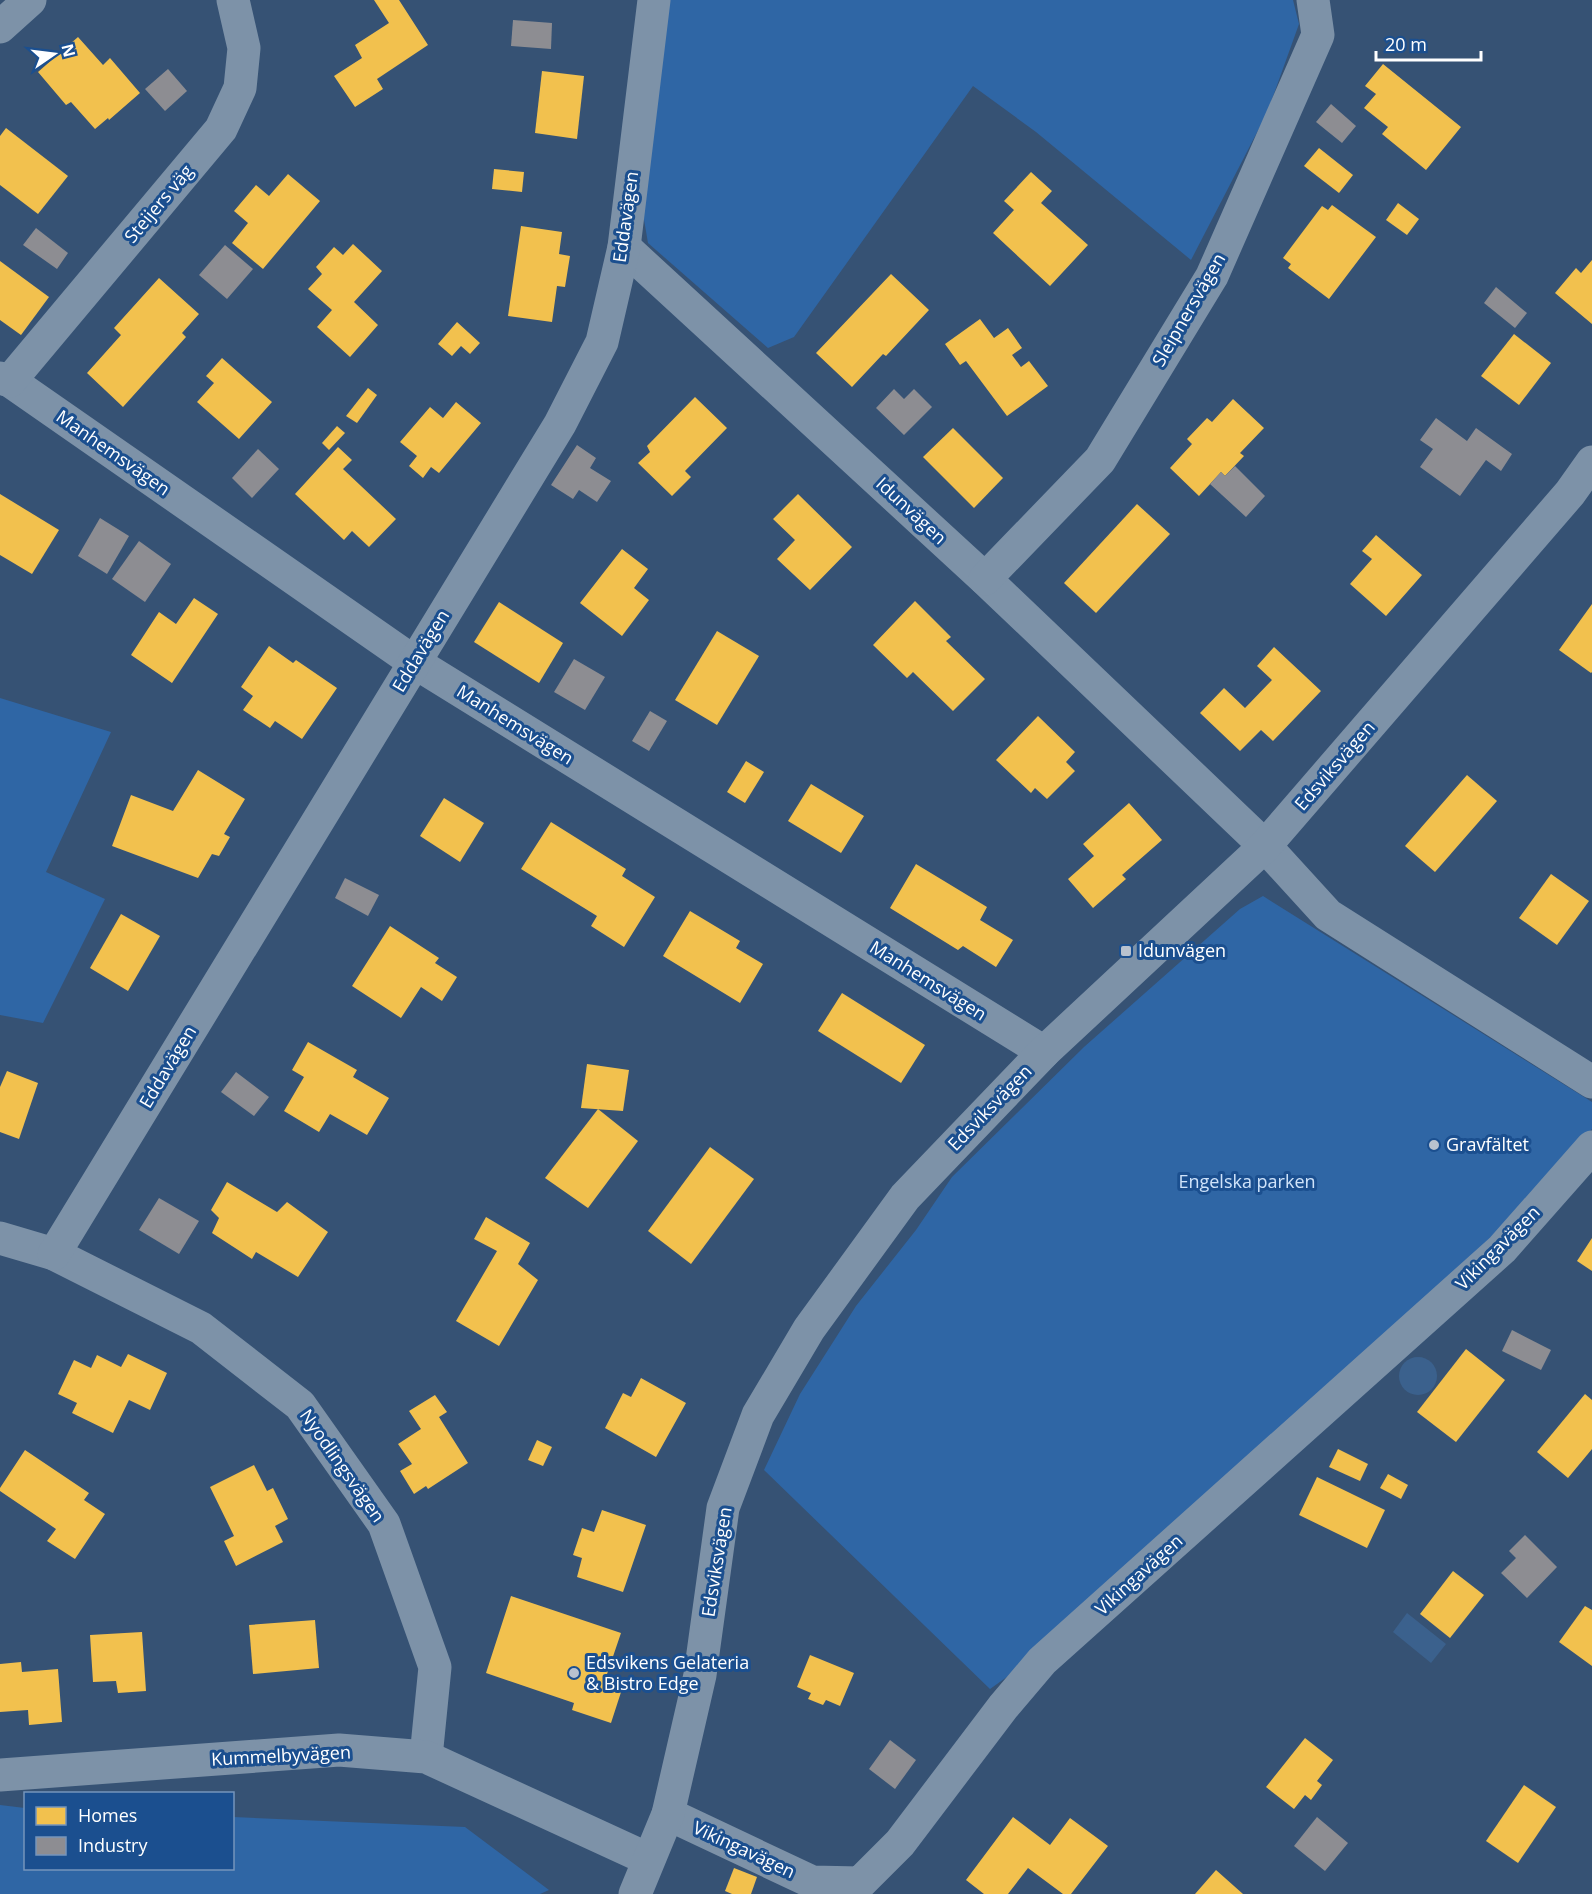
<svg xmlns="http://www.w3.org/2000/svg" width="1592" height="1894" font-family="'Open Sans',sans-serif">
<rect width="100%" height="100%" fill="#365274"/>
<g fill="#2f66a5">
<path d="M 668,0 L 1293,0 L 1299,24 L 1267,113 L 1191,260 L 1036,132 L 973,86 L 794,337 L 768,348 L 648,243 L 639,190 Z"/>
<path d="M 0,698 L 111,732 L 46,872 L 105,899 L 43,1023 L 0,1015 Z"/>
<path d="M 1263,896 L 1592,1102 L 1592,1129 L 1459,1272 L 1025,1664 L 990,1689 L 764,1470 L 800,1394 L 856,1306 L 916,1230 L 952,1177 L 1084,1047 L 1240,909 Z"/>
<path d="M 0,1805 L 25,1808 L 26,1868 L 232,1868 L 233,1817 L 465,1827 L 549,1890 L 540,1894 L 0,1894 Z"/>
</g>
<g fill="#3b618d">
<circle cx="1418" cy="1376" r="19"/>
<path d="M 1407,1613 L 1446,1644 L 1431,1663 L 1393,1632 Z"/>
</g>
<g fill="#f2c14e">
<path d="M 374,0 L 399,0 L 428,45 L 377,79 L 383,89 L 355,107 L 334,76 L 362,58 L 355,45 L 389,23 Z"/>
<path d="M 78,37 L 103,65 L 110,58 L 140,93 L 109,120 L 108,118 L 95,129 L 71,102 L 66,105 L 38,72 Z"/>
<path d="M 1383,64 L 1461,127 L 1426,170 L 1382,134 L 1388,127 L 1364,108 L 1376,94 L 1365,86 Z"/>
<path d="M 542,71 L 584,76 L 577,139 L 535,133 Z"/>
<path d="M 6,128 L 68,176 L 38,214 L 0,185 L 0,136 Z"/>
<path d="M 1319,148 L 1353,175 L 1339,193 L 1304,166 Z"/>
<path d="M 494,169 L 524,172 L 522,192 L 492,189 Z"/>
<path d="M 1031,172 L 1052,191 L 1041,203 L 1088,245 L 1050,286 L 993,233 L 1014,210 L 1004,201 Z"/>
<path d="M 288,174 L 320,201 L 263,269 L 232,243 L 248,223 L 234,211 L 256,185 L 269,196 Z"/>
<path d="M 1398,203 L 1419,219 L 1407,235 L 1386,220 Z"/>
<path d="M 1332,205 L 1376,237 L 1329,299 L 1288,268 L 1291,264 L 1283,258 L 1322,206 L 1328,210 Z"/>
<path d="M 521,226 L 562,232 L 559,254 L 570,256 L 565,287 L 557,286 L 552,322 L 508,316 Z"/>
<path d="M 353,244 L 382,271 L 354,302 L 378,325 L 350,357 L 317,327 L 332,310 L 308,289 L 322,274 L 316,267 L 334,247 L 343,255 Z"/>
<path d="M 1592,260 L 1592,324 L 1555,293 L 1576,268 L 1581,273 Z"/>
<path d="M 0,261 L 49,297 L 21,335 L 0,320 Z"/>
<path d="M 891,274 L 929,310 L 886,356 L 883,354 L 852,387 L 816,353 Z"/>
<path d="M 159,278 L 199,314 L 182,333 L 186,337 L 123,407 L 87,373 L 121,335 L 114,328 Z"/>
<path d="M 980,319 L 994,338 L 1008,328 L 1022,348 L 1012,355 L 1021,367 L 1029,361 L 1048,386 L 1007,416 L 966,361 L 960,365 L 945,344 Z"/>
<path d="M 457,322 L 480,343 L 470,354 L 461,346 L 452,356 L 438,344 Z"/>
<path d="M 1514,334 L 1551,363 L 1519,405 L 1481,376 Z"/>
<path d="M 222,358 L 272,402 L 239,439 L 197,402 L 214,383 L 206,376 Z"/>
<path d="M 368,388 L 377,395 L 357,423 L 346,416 Z"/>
<path d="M 695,397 L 727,428 L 685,471 L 691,477 L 672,496 L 638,463 L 650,452 L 647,446 Z"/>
<path d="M 1233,399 L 1264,428 L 1240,453 L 1244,456 L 1225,476 L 1221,472 L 1199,496 L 1170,468 L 1192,444 L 1187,439 L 1207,418 L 1212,422 Z"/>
<path d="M 456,402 L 481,423 L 439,473 L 431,467 L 423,478 L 409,466 L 417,456 L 400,442 L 430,407 L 443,418 Z"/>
<path d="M 337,426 L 345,433 L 329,450 L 322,443 Z"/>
<path d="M 953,428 L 1003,478 L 974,508 L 923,457 Z"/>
<path d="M 338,447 L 352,460 L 343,469 L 396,519 L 369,547 L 352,531 L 344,540 L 295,494 Z"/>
<path d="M 0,494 L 59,530 L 32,574 L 0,555 Z"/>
<path d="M 798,494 L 852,547 L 810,590 L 777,559 L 795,540 L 773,519 Z"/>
<path d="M 1137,504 L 1170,534 L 1096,613 L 1064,583 Z"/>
<path d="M 1376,535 L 1422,575 L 1386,616 L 1350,584 L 1372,559 L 1362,551 Z"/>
<path d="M 622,549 L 648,569 L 634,588 L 649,600 L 622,636 L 580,603 Z"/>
<path d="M 194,598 L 218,614 L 172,683 L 131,655 L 159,612 L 176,624 Z"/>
<path d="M 915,601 L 951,637 L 946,641 L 985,679 L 953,711 L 913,672 L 907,678 L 873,645 Z"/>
<path d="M 499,602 L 563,643 L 539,683 L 474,642 Z"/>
<path d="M 1592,604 L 1592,672 L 1591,673 L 1559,650 Z"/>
<path d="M 717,631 L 759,656 L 717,725 L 675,700 Z"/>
<path d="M 269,646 L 293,663 L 296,660 L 337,688 L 302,739 L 275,721 L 270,728 L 243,710 L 253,696 L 241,687 Z"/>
<path d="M 1274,647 L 1321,691 L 1273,741 L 1261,730 L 1240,751 L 1200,713 L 1224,688 L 1245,708 L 1272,680 L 1257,666 Z"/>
<path d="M 1038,716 L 1075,752 L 1066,762 L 1075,771 L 1047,799 L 1035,788 L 1031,793 L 996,760 Z"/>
<path d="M 746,761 L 764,772 L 745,803 L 727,792 Z"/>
<path d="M 198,770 L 245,799 L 224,834 L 230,837 L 219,856 L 212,854 L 198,878 L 112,846 L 131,795 L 173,811 Z"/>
<path d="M 1467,775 L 1497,801 L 1435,872 L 1405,846 Z"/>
<path d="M 811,784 L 864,816 L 841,853 L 788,821 Z"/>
<path d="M 444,798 L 484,823 L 460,862 L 420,836 Z"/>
<path d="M 1129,803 L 1162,840 L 1122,875 L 1126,879 L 1093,908 L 1068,879 L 1094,856 L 1083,844 Z"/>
<path d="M 551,822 L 626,869 L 622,876 L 655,897 L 624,947 L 591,926 L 597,916 L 521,869 Z"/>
<path d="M 916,864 L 987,907 L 980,920 L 1013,940 L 996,967 L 963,946 L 958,950 L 890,908 Z"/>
<path d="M 1551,874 L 1589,901 L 1557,945 L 1519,918 Z"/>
<path d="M 690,911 L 740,941 L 736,948 L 763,964 L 740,1003 L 663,956 Z"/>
<path d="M 121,914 L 160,936 L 128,991 L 90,968 Z"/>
<path d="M 390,926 L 439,958 L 435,963 L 457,977 L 442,1001 L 421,987 L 401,1018 L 352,986 Z"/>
<path d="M 842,993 L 925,1045 L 901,1083 L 818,1031 Z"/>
<path d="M 308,1042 L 357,1070 L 353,1077 L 389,1098 L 367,1135 L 330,1114 L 319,1132 L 284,1111 L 304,1077 L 292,1070 Z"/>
<path d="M 587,1064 L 629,1070 L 623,1111 L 581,1108 Z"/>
<path d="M 7,1071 L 38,1083 L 19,1139 L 0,1132 L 0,1087 Z"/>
<path d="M 598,1109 L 638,1141 L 588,1208 L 545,1178 Z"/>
<path d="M 710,1147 L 754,1179 L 691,1264 L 648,1231 Z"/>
<path d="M 227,1182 L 277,1212 L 287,1202 L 328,1232 L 298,1277 L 256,1252 L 252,1259 L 212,1233 L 219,1218 L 211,1210 Z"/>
<path d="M 486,1217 L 530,1243 L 518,1264 L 538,1280 L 499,1346 L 456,1321 L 497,1251 L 474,1239 Z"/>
<path d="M 1592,1238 L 1592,1271 L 1577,1261 Z"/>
<path d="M 1466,1349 L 1505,1380 L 1456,1442 L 1417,1412 Z"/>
<path d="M 128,1354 L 167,1373 L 150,1410 L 129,1400 L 113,1433 L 72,1413 L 77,1403 L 58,1394 L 74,1360 L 91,1368 L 97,1355 L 121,1367 Z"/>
<path d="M 641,1378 L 686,1403 L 656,1457 L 605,1428 L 623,1393 L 631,1397 Z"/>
<path d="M 1585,1394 L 1592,1400 L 1592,1449 L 1568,1478 L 1537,1452 Z"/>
<path d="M 435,1395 L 447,1412 L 439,1417 L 468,1463 L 428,1489 L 426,1486 L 414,1494 L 400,1471 L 412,1464 L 398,1444 L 421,1429 L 409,1411 Z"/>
<path d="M 537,1440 L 552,1447 L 543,1466 L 528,1460 Z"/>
<path d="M 1338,1449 L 1368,1464 L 1360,1481 L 1329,1467 Z"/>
<path d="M 25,1450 L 89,1493 L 84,1500 L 105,1514 L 75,1559 L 47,1541 L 56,1529 L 0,1491 L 0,1488 Z"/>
<path d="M 254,1465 L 267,1491 L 273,1488 L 288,1519 L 275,1526 L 283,1542 L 236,1566 L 224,1541 L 234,1536 L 210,1487 Z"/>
<path d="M 1388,1474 L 1408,1485 L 1401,1499 L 1380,1488 Z"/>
<path d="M 1317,1477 L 1385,1510 L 1367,1548 L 1299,1515 Z"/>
<path d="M 602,1510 L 646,1525 L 623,1592 L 577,1577 L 582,1558 L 573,1555 L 582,1528 L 594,1532 Z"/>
<path d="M 1453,1571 L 1484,1595 L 1450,1638 L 1420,1614 Z"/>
<path d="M 511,1596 L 621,1633 L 605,1680 L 623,1686 L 611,1723 L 572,1710 L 574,1703 L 486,1673 Z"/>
<path d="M 1585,1606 L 1592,1610 L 1592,1666 L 1559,1642 Z"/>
<path d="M 315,1620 L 319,1668 L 253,1674 L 249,1625 Z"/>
<path d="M 142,1632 L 146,1691 L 118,1693 L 116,1681 L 93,1682 L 90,1635 Z"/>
<path d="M 810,1655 L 854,1673 L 840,1706 L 826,1700 L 823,1705 L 808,1699 L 811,1693 L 797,1687 Z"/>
<path d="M 21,1662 L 22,1672 L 58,1669 L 62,1722 L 29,1725 L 28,1710 L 0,1712 L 0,1664 Z"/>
<path d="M 1305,1738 L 1333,1760 L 1317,1781 L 1322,1785 L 1311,1800 L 1305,1795 L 1294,1809 L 1266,1787 Z"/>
<path d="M 1524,1785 L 1556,1807 L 1518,1863 L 1486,1841 Z"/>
<path d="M 1013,1817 L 1050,1845 L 1070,1818 L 1108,1846 L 1071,1894 L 1063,1894 L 1028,1868 L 1008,1894 L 984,1894 L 966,1880 Z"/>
<path d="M 734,1868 L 757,1877 L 751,1894 L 732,1894 L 725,1891 Z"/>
<path d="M 1216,1870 L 1243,1894 L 1195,1894 Z"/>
</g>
<g fill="#8d8d92">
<path d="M 513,20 L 552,23 L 551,49 L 511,46 Z"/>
<path d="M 168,69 L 187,91 L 165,111 L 145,89 Z"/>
<path d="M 1331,104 L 1356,126 L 1342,143 L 1316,122 Z"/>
<path d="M 36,228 L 68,253 L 57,269 L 23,245 Z"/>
<path d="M 225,245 L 253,269 L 227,299 L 199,275 Z"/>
<path d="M 1496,287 L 1527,313 L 1515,328 L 1484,303 Z"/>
<path d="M 894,389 L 904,399 L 914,389 L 932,407 L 904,435 L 876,408 Z"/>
<path d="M 1436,418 L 1467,441 L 1476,428 L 1512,454 L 1501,471 L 1486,460 L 1460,496 L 1420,467 L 1433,449 L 1420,440 Z"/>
<path d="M 577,445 L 596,458 L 590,468 L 611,481 L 597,502 L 579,490 L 573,499 L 551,485 Z"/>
<path d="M 258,449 L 279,469 L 252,498 L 232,478 Z"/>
<path d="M 1235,466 L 1265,496 L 1246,517 L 1210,484 L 1221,472 L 1225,476 Z"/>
<path d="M 100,518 L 129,536 L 107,574 L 78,556 Z"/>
<path d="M 139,541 L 171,564 L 145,602 L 112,579 Z"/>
<path d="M 574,659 L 605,677 L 585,710 L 554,692 Z"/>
<path d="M 650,711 L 667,721 L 649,751 L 632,741 Z"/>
<path d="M 345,878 L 379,895 L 368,916 L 335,898 Z"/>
<path d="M 236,1072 L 269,1097 L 254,1116 L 221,1092 Z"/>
<path d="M 159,1198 L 199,1221 L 179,1254 L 139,1230 Z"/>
<path d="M 1512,1330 L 1551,1350 L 1541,1370 L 1502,1351 Z"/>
<path d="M 1525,1535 L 1557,1567 L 1527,1598 L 1501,1573 L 1516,1558 L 1509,1551 Z"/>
<path d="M 890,1740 L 916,1760 L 895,1789 L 869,1769 Z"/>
<path d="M 1317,1817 L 1348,1843 L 1325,1871 L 1294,1846 Z"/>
</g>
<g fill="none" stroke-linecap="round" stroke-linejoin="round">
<g stroke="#7d92a8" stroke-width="33">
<path d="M 0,27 L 30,0"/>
<path d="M 624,247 L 985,579 L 1265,846 L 1328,915 L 1592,1082"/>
<path d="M 0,378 L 10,381 L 414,662 L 1044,1052"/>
<path d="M 10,381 L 221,129 L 240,88 L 244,48 L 233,0"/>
<path d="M 985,579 L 1100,460 L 1212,276 L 1318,35 L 1313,0"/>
<path d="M 0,1238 L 54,1254 L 201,1328 L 300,1405 L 384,1524 L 435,1667 L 426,1757"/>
<path d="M 54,1254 L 560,424 L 602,342 L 624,247 L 654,0"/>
<path d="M 0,1775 L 339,1750 L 426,1757 L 648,1859"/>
<path d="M 668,1814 L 812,1882 L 860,1883 L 900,1843 L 1003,1707 L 1042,1661 L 1502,1249 L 1592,1147"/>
</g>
<path stroke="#7d92a8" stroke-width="33" d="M 635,1894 L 668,1814 L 700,1675 L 723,1508 L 758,1415 L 809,1329 L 905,1197 L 1044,1052 L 1265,846 L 1570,493 L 1592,462"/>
</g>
<g fill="#b9c2ce" stroke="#1b4f8f" stroke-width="2">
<rect x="1120" y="945" width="12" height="12" rx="3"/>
<circle cx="1434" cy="1145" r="6"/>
<circle cx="574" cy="1673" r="6"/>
</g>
<g text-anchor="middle" stroke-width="6" stroke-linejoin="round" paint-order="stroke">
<g font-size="18" fill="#fff" stroke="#1b4f8f">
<text transform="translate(159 204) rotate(-50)" y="6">Steijers väg</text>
<text transform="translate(626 217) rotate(-82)" y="6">Eddavägen</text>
<text transform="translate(1189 310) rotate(-60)" y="6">Sleipnersvägen</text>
<text transform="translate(113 453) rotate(35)" y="6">Manhemsvägen</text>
<text transform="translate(911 511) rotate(43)" y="6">Idunvägen</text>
<text transform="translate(421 651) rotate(-59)" y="6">Eddavägen</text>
<text transform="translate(515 725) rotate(32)" y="6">Manhemsvägen</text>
<text transform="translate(1335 766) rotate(-49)" y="6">Edsviksvägen</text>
<text transform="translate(928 981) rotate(32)" y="6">Manhemsvägen</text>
<text transform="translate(168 1067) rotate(-59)" y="6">Eddavägen</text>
<text transform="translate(990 1108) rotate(-46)" y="6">Edsviksvägen</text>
<text transform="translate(1498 1248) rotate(-45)" y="6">Vikingavägen</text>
<text transform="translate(342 1466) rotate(55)" y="6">Nyodlingsvägen</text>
<text transform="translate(717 1562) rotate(-81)" y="6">Edsviksvägen</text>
<text transform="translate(1139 1575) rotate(-42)" y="6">Vikingavägen</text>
<text transform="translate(281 1756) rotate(-3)" y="6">Kummelbyvägen</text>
<text transform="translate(744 1850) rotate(25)" y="6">Vikingavägen</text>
</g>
<g font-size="18" fill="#fff" stroke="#1b4f8f" text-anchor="start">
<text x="1138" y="957">Idunvägen</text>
<text x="1446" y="1151">Gravfältet</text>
<text x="586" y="1669">Edsvikens Gelateria<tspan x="586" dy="21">&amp; Bistro Edge</tspan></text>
</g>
<g font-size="18" fill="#cfe3fa" stroke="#1b4f8f">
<text x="1247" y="1188">Engelska parken</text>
</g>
</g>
<rect x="24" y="1792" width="210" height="78" fill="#1b4f8f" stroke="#7695bc" stroke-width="1.5"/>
<rect x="36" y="1807" width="30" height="18" fill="#f2c14e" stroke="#7695bc" stroke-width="1.5"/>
<text x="78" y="1822" font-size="18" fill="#ffffff">Homes</text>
<rect x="36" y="1837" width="30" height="18" fill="#8d8d92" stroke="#7695bc" stroke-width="1.5"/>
<text x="78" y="1852" font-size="18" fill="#ffffff">Industry</text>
<g transform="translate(54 54) rotate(76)" stroke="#1b4f8f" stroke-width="4.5" paint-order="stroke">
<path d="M0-4.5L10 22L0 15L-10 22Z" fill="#ffffff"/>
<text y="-9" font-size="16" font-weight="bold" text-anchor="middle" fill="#ffffff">N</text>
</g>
<path d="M1376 51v9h105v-9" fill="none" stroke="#ffffff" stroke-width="3"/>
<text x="1385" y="51" font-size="18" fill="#ffffff" stroke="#1b4f8f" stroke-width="4.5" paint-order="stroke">20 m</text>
</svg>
